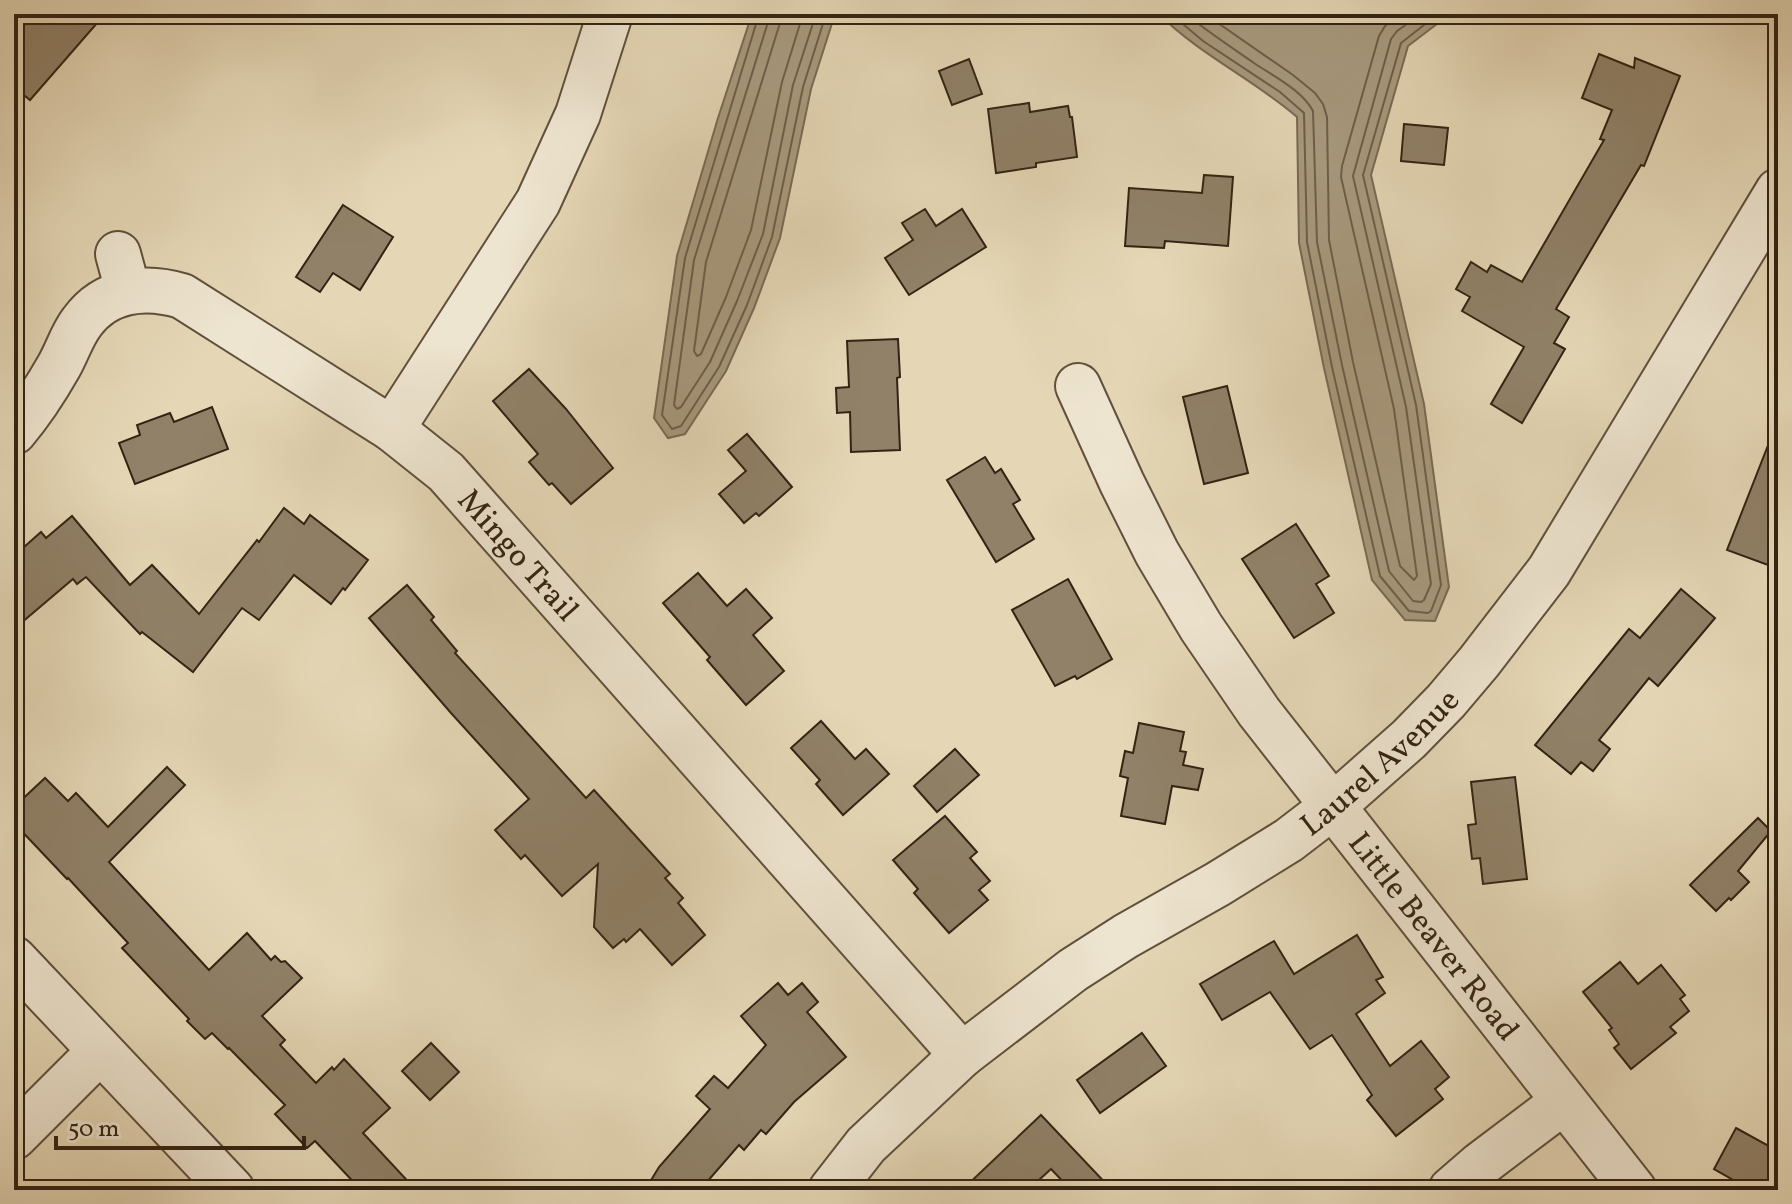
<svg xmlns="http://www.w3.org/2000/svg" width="1792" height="1204" font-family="Vollkorn,serif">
<rect width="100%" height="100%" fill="#e5d7b6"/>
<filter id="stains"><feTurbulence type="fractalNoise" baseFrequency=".0025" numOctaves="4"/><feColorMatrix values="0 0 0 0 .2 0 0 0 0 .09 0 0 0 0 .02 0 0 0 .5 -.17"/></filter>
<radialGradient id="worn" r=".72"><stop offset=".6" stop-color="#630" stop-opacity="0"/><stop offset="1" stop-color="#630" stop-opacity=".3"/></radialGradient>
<g fill="#a89a7f" stroke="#796a54" stroke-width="2">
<path d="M 752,14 L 835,14 L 811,89 L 780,238 L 754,308 L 726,371 L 685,434 L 668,438 L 654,418 L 677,256 L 718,118 Z"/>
<path d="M 1159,14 L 1450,14 L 1408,46 L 1371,175 L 1424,404 L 1449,587 L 1435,621 L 1405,620 L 1372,580 L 1324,368 L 1299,243 L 1297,117 C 1253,79 1200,55 1159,14 Z"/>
</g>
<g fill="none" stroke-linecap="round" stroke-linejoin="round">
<g stroke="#6e5e49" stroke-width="2">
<path d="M 759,14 L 685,258 L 662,415 L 672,429 L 681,426 L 719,367 L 747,305 L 772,237 L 803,87 L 826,14"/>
<path d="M 769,14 L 768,22 L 694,260 L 674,405 L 677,409 L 681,407 L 710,362 L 737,301 L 763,234 L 793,85 L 816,14"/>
<path d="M 781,14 L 779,26 L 706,262 L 694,351 L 697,356 L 701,354 L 726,297 L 751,230 L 782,82 L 803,14"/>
<path d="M 1171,14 L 1203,41 L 1280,92 L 1304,113 L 1307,242 L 1332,367 L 1380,576 L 1409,611 L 1428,613 L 1431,611 L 1441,585 L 1416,405 L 1363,175 L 1401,43 L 1438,14"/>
<path d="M 1186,14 C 1208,32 1231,47 1254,63 C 1273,76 1302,90 1313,111 L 1317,242 L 1342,365 L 1389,571 L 1413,601 L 1421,602 L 1424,600 L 1431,584 L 1406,407 L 1353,176 L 1391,39 L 1397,31 L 1421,14"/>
<path d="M 1205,14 L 1293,75 L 1315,93 L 1323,104 L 1327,117 L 1329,240 L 1353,362 L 1400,566 L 1414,580 L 1417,576 L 1394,409 L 1341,177 L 1342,166 L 1379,36 L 1385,26 L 1400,14"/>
</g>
</g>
<g fill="#908168" stroke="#332313" stroke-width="2">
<path d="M 34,14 L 105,14 L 30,100 L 14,87 L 14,37 Z"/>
<path d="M 1599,54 L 1634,68 L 1635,58 L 1680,76 L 1644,166 L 1641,165 L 1556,309 L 1569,317 L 1554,343 L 1565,349 L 1522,423 L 1491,404 L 1524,347 L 1462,311 L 1470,297 L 1456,289 L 1471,262 L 1487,272 L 1491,265 L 1522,282 L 1604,140 L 1600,139 L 1612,110 L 1582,98 Z"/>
<path d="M 969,59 L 982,94 L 952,105 L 939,71 Z"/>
<path d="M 1029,103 L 1030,112 L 1068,106 L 1070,117 L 1072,117 L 1077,157 L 1036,163 L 1036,167 L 996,173 L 988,109 Z"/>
<path d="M 1404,124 L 1448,128 L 1444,165 L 1401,161 Z"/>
<path d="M 1204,175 L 1233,177 L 1228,246 L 1165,241 L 1164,248 L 1125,246 L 1129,188 L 1202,193 Z"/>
<path d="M 343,205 L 393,237 L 360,290 L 333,273 L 320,292 L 296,277 Z"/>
<path d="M 925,209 L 936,226 L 962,209 L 986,247 L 909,295 L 885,258 L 913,240 L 902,223 Z"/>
<path d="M 898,339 L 900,377 L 897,378 L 900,450 L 851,452 L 850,412 L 837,413 L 836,388 L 849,387 L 847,341 Z"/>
<path d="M 529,369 L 566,409 L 613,468 L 571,504 L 552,483 L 549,485 L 529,462 L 538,454 L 493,401 Z"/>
<path d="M 1227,386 L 1248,473 L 1204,484 L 1183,397 Z"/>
<path d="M 212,407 L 228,449 L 135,484 L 119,443 L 140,435 L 137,425 L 170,413 L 174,422 Z"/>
<path d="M 1776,425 L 1778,425 L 1778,539 L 1768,565 L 1727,550 Z"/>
<path d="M 747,434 L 792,487 L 759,516 L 756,513 L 744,523 L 719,494 L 746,471 L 728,450 Z"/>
<path d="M 985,457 L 995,473 L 1001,469 L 1020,500 L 1013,504 L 1034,539 L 996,562 L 947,480 Z"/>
<path d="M 284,508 L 304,524 L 310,515 L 368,560 L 345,590 L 343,588 L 331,604 L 294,575 L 259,620 L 242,608 L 193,672 L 142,632 L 140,634 L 86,577 L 77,584 L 73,579 L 14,629 L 14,556 L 41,532 L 46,538 L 72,516 L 130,585 L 152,565 L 199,614 L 257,540 L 259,542 Z"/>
<path d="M 1296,524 L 1329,576 L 1316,584 L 1334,613 L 1294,638 L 1242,559 Z"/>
<path d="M 698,573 L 727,606 L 746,589 L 772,618 L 753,635 L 784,671 L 746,705 L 707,660 L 710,657 L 663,603 Z"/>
<path d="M 1068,579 L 1112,659 L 1077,679 L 1075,676 L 1055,686 L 1012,610 Z"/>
<path d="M 407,585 L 434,617 L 431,620 L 457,651 L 455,653 L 586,798 L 594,790 L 670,874 L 665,878 L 683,898 L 678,903 L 705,935 L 672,965 L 640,929 L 626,942 L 624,939 L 613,948 L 594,927 L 598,864 L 562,896 L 525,855 L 521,859 L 495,830 L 529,799 L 451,713 L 369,618 Z"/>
<path d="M 1681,589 L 1715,618 L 1658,686 L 1649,678 L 1599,740 L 1610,749 L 1593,771 L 1581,762 L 1571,774 L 1535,745 L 1629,629 L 1640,638 Z"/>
<path d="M 821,721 L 855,759 L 866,749 L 889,774 L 843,815 L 816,784 L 820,780 L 791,748 Z"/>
<path d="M 1139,723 L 1184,732 L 1180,751 L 1186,752 L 1183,765 L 1203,769 L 1198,790 L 1172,786 L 1165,824 L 1121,816 L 1128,778 L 1120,776 L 1125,751 L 1133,753 Z"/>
<path d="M 955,749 L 979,775 L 937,812 L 914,786 Z"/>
<path d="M 167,767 L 185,785 L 109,862 L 209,970 L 247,933 L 271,960 L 275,956 L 281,962 L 285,961 L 302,978 L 262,1016 L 285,1040 L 280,1045 L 316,1083 L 332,1067 L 334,1070 L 344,1059 L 390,1108 L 363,1133 L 416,1190 L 361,1190 L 315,1141 L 307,1148 L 275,1114 L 285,1105 L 229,1048 L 228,1049 L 212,1033 L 205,1039 L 187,1021 L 189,1019 L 122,948 L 128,943 L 68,878 L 67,879 L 14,823 L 14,807 L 45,778 L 68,801 L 76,793 L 108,827 Z"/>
<path d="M 1515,777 L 1527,879 L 1483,884 L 1480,858 L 1472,859 L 1468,825 L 1476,824 L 1471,782 Z"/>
<path d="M 945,816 L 977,852 L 970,858 L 990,881 L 979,890 L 988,900 L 949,933 L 914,893 L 918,889 L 893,860 Z"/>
<path d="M 1758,818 L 1771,831 L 1738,871 L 1749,882 L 1731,900 L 1729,898 L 1716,911 L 1690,885 Z"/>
<path d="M 1357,935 L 1383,977 L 1376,980 L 1385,993 L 1356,1014 L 1390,1066 L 1421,1041 L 1449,1077 L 1435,1089 L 1443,1099 L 1396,1136 L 1367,1100 L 1372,1095 L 1332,1035 L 1310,1049 L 1270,992 L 1222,1020 L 1200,984 L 1274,941 L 1294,974 Z"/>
<path d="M 1620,962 L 1638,984 L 1661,965 L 1685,995 L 1680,999 L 1689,1011 L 1670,1027 L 1676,1033 L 1631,1069 L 1614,1048 L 1619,1044 L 1609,1030 L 1612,1028 L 1583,992 Z"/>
<path d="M 778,983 L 788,995 L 802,983 L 818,1002 L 807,1012 L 846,1057 L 794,1102 L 766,1134 L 761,1130 L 744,1150 L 739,1145 L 700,1190 L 645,1190 L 659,1167 L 710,1109 L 696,1096 L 714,1076 L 728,1088 L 766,1045 L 741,1016 Z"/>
<path d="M 1142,1033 L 1166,1066 L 1100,1113 L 1077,1080 Z"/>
<path d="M 431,1043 L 459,1072 L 430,1100 L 402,1071 Z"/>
<path d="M 1041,1115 L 1112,1190 L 1071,1190 L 1051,1169 L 1028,1190 L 962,1190 Z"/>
<path d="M 1736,1128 L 1778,1151 L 1778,1190 L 1751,1190 L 1714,1169 Z"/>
</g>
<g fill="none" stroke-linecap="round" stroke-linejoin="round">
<defs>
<g id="minor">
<path d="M 118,254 L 128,291"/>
<path id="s1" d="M 1078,386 L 1122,483 L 1157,553 L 1201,627 L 1259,712 L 1634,1190"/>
<path d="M 392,429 L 538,202 L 578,114 L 610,14"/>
<path id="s2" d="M 14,432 C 31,412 46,389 59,366 C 67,352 72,335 82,322 C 106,289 145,285 182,296 L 392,429 L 446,472 L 962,1055"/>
<path d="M 14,959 L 232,1190"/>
<path d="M 14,1137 L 100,1051"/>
<path id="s3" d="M 831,1190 L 866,1145 L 962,1055 L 1073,970 L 1126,936 L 1218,884 L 1289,840 L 1332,807 L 1409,739 L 1446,701 L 1479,662 L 1549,571 L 1778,191"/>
<path d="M 1451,1190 L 1481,1164 L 1563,1102"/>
</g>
</defs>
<use href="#minor" stroke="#60503c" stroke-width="48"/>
<use href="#minor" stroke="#eee5d0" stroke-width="44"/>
</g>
<g text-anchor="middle" stroke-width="6" stroke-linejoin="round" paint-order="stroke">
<g font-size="32" fill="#332313" stroke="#eee5d0">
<text dy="11" stroke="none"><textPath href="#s2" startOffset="668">Mingo Trail</textPath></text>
<text dy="11" stroke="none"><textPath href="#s3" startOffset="700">Laurel Avenue</textPath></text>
<text dy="11" stroke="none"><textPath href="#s1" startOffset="658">Little Beaver Road</textPath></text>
</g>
</g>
<rect width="1792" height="1204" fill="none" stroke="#e5d7b6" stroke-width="48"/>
<rect x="16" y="16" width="1760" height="1172" fill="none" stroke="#332313" stroke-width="4"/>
<rect x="24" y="24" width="1744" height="1156" fill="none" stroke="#332313" stroke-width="2"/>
<path d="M56 1136v12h248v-12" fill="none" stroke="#332313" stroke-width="4"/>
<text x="68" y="1136" font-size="24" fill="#332313" stroke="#eee5d0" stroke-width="6" paint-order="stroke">50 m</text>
<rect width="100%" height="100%" filter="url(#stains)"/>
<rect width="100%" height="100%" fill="url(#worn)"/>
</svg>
